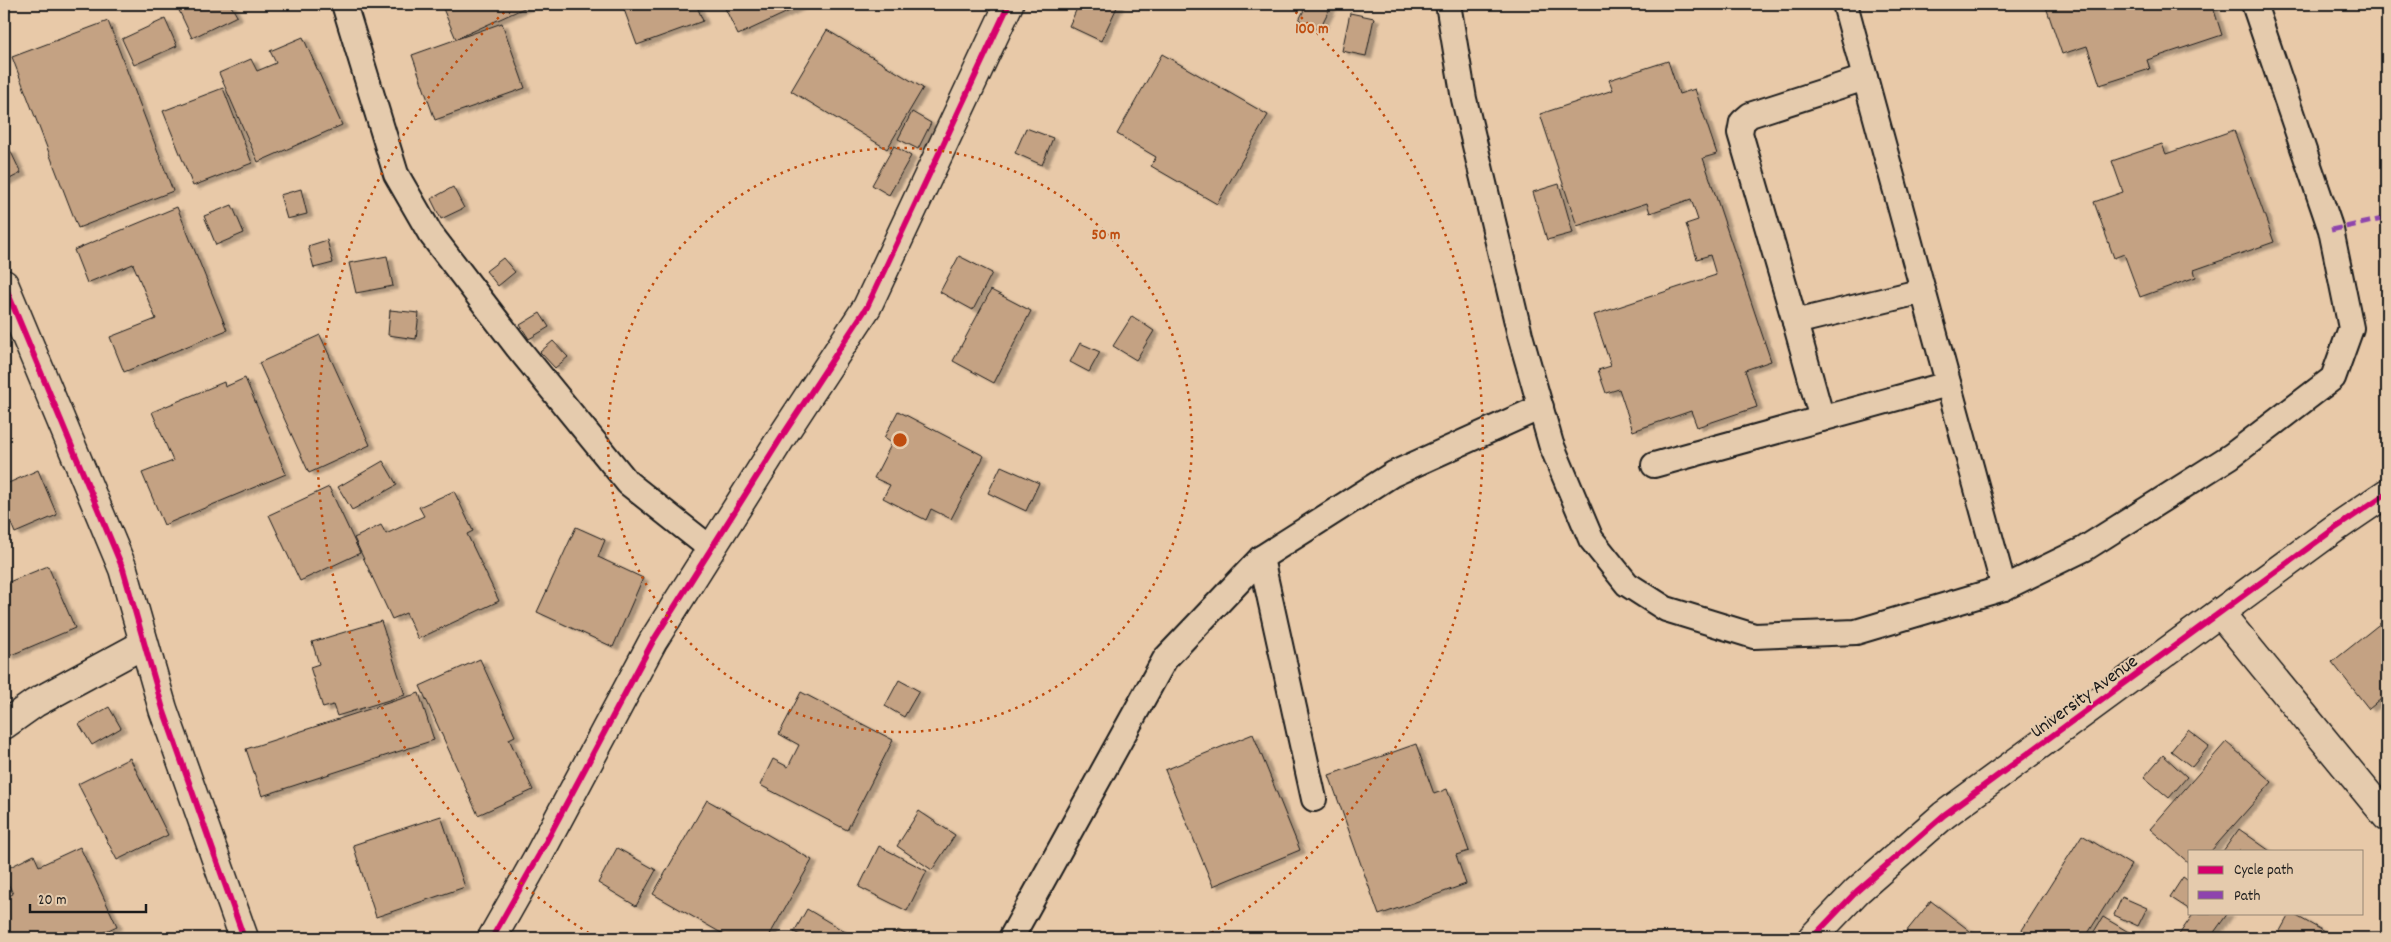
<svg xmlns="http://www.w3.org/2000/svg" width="2391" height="942" font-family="Dekko,sans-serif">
<defs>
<filter id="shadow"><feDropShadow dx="5.5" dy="3" stdDeviation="1" flood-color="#0004"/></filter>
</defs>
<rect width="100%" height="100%" fill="#e8c9a8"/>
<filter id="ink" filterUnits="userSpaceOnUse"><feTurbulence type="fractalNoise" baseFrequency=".02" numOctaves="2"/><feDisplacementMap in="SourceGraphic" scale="10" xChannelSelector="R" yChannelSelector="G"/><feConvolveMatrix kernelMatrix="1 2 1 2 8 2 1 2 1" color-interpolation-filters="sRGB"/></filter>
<g filter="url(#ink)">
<g fill="#c4a283" stroke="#1c1c1c" filter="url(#shadow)">
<path d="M 176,4 L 230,4 L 237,16 L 192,38 Z"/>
<path d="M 441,4 L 533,4 L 456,39 Z"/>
<path d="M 622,4 L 696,4 L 703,21 L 637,45 Z"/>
<path d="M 723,4 L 805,4 L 738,35 Z"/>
<path d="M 1079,4 L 1118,5 L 1101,41 L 1069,26 Z"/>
<path d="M 1293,4 L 1332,4 L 1319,30 L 1299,20 L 1304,10 Z"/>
<path d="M 2045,4 L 2212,4 L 2222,35 L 2147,60 L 2150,69 L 2100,85 L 2087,46 L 2062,54 Z"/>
<path d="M 1350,13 L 1374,18 L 1366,56 L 1342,51 Z"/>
<path d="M 165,19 L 177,46 L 134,65 L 122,39 Z"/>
<path d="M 108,21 L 173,191 L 78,228 L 12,57 Z"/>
<path d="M 502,23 L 525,88 L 435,120 L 412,55 Z"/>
<path d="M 827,30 L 923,88 L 887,149 L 791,91 Z"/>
<path d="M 303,37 L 342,125 L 258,162 L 219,73 L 251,59 L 257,71 L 276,63 L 270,51 Z"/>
<path d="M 1162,54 L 1268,115 L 1217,204 L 1151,166 L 1156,157 L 1117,134 Z"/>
<path d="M 1668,61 L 1679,94 L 1695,89 L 1717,154 L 1703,158 L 1771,361 L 1745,370 L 1757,407 L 1697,427 L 1691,411 L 1633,431 L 1619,389 L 1606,393 L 1598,370 L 1611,366 L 1594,315 L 1716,275 L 1710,255 L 1697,259 L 1686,224 L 1698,220 L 1691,199 L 1650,213 L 1647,203 L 1577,226 L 1540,114 L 1613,90 L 1609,80 Z"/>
<path d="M 223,88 L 252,163 L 193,186 L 163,111 Z"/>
<path d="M 912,112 L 931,123 L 918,149 L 898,139 Z"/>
<path d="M 1026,128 L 1053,138 L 1042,165 L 1015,153 Z"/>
<path d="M 2234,130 L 2274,242 L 2194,270 L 2196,277 L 2140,297 L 2124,254 L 2114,258 L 2094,202 L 2123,192 L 2112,161 L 2162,144 L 2166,154 Z"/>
<path d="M 894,146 L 911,156 L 889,195 L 872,185 Z"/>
<path d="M 10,150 L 21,173 L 4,182 L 4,153 Z"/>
<path d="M 1559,184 L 1573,233 L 1547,240 L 1533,192 Z"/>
<path d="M 453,187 L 464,208 L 441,219 L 431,199 Z"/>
<path d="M 301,189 L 307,214 L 287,219 L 280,195 Z"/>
<path d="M 232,205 L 244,233 L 216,245 L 204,216 Z"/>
<path d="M 177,207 L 227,330 L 124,372 L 110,337 L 156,319 L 133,264 L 87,283 L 74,250 Z"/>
<path d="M 327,240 L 333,263 L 314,268 L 308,246 Z"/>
<path d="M 387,256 L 393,286 L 356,293 L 349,263 Z"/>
<path d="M 959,256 L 992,273 L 973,310 L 940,292 Z"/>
<path d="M 503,258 L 515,272 L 498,286 L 486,271 Z"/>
<path d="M 991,290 L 1031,311 L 994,383 L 953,361 Z"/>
<path d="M 390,310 L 419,313 L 416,339 L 388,335 Z"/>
<path d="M 540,313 L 549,327 L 529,339 L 520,325 Z"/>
<path d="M 1132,316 L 1154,331 L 1136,360 L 1113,346 Z"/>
<path d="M 320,335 L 370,445 L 309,473 L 259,363 Z"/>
<path d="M 553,341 L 568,357 L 555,368 L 540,352 Z"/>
<path d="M 1080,343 L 1100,352 L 1089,372 L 1070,362 Z"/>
<path d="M 245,378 L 286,474 L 164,525 L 142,473 L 173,461 L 152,412 L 224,382 L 225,387 Z"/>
<path d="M 898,411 L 984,456 L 951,519 L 931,509 L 926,520 L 883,498 L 890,485 L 874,478 L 892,443 L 884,438 Z"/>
<path d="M 383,461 L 397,485 L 352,510 L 338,487 Z"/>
<path d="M 1001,466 L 1039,483 L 1026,511 L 988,493 Z"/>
<path d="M 38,470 L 57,515 L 15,533 L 4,507 L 4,485 Z"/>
<path d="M 329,487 L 360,553 L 300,581 L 269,515 Z"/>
<path d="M 454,491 L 473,531 L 467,534 L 499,601 L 418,639 L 406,613 L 392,619 L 354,538 L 381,525 L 386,534 L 424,516 L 419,507 Z"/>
<path d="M 576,527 L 605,540 L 598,557 L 643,578 L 613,647 L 537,612 Z"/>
<path d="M 48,566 L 75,628 L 9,656 L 4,644 L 4,584 Z"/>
<path d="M 2387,618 L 2387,694 L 2369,709 L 2332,662 Z"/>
<path d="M 381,621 L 405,695 L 337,716 L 333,705 L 323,708 L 310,667 L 319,664 L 312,642 Z"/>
<path d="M 480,659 L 515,736 L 509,739 L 533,790 L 478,815 L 420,686 Z"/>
<path d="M 899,680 L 919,691 L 904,717 L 885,706 Z"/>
<path d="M 801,692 L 893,740 L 847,830 L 760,785 L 773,759 L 788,767 L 799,745 L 779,734 Z"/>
<path d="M 419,693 L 434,740 L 262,796 L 246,749 Z"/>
<path d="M 109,707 L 121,728 L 92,745 L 79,724 Z"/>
<path d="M 2188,730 L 2209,746 L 2192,767 L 2171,751 Z"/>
<path d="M 1253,734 L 1300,850 L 1213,886 L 1165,770 Z"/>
<path d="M 2226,742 L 2272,782 L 2211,851 L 2190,851 L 2190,864 L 2150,829 Z"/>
<path d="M 1416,744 L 1434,794 L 1447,789 L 1469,851 L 1456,855 L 1466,884 L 1379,915 L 1329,775 Z"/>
<path d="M 2163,755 L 2187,777 L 2169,798 L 2144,777 Z"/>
<path d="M 130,758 L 168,835 L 117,860 L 78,784 Z"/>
<path d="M 707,800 L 812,860 L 768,938 L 730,938 L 653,894 Z"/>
<path d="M 919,811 L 955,835 L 932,870 L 897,846 Z"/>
<path d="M 441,816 L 465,887 L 376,917 L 353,845 Z"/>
<path d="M 2239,829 L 2270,851 L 2223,851 Z"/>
<path d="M 2082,835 L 2131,865 L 2085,938 L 2017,938 Z"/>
<path d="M 879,846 L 927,871 L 907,911 L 859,887 Z"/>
<path d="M 80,847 L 117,926 L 91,938 L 4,938 L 4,898 L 13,894 L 4,875 L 4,870 L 34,855 L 39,866 Z"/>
<path d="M 617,848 L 656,870 L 636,906 L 598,883 Z"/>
<path d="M 2183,877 L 2190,882 L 2190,910 L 2170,897 Z"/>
<path d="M 2122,897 L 2147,908 L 2138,926 L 2114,915 Z"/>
<path d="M 1931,901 L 1970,931 L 1964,938 L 1901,938 Z"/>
<path d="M 807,909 L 847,933 L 844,938 L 806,938 L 794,932 Z"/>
<path d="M 2194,913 L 2228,913 L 2210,938 L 2181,938 L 2178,936 Z"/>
<path d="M 2290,913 L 2291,913 L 2336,938 L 2276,938 Z"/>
<path d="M 2103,917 L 2137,937 L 2136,938 L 2090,938 Z"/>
<path d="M 898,930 L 913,938 L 893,938 Z"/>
</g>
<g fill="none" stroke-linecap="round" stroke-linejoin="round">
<defs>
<g id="service">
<path d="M 344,4 L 396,174 L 430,233 L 518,348 L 628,483 L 710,548"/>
<path d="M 1448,4 L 1464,99 L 1520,335 L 1551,444 L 1591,539 L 1627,584 L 1666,609 L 1754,636 L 1856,632 L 2004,588 L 2084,549 L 2231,456 L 2333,378 L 2351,328 L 2331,230 L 2254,4"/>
<path d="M 1845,4 L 2004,588"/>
<path d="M 1865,78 L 1750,115 L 1742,122 L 1740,133 L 1795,322 L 1923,291"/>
<path d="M 1795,322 L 1822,419"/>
<path d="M 1654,465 L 1948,384"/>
<path d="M 1261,558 L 1314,799"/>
<path d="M 1011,938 L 1165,659 L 1261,558 L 1393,474 L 1541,407"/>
</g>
<g id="minor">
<path d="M 4,284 L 123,569 L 163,709 L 244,938"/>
<path d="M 2220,613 L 2387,817"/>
<path d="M 4,725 L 35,703 L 144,644"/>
<path d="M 492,938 L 539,855 L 653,641 L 781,438 L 867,307 L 1009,4"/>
</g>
<path id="tertiary" d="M 1812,938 L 1857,891 L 1944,815 L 2334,529 L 2387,493"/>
</defs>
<use href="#service" stroke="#1c1c1c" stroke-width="28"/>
<use href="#minor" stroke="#1c1c1c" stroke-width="31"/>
<use href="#tertiary" stroke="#1c1c1c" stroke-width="31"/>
<use href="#service" stroke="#e5cbad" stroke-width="24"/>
<use href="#minor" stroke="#e5cbad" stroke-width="28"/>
<use href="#tertiary" stroke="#e5cbad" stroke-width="28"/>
<path stroke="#8e44ad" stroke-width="5" stroke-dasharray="10 5" stroke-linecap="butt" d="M 2331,230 L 2387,218"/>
<defs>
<g id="cycleway">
<path d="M 4,284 L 123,569 L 163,709 L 244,938"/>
<path d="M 492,938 L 539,855 L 653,641 L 781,438 L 867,307 L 1009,4"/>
<path d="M 1812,938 L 1857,891 L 1944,815 L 2334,529 L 2387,493"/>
</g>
</defs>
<use href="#cycleway" stroke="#e5cbad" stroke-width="9"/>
<use href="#cycleway" stroke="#d6006c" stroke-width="6"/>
</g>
</g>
<g fill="none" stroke="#bf4d0f" stroke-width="2.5" stroke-dasharray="2.5 5">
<circle cx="900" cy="440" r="292"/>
<path d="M595 937A583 583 0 0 1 510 7M1290 7A583 583 0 0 1 1205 937"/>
</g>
<g text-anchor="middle" stroke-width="4" stroke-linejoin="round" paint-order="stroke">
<g font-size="19" fill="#1c1c1c" stroke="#e5cbad">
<text transform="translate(2083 695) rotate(-36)" y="7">University Avenue</text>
</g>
</g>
<circle cx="900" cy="440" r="8" fill="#bf4d0f" stroke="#e5cbad" stroke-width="2.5"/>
<g font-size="15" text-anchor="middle" font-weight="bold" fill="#bf4d0f" stroke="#e5cbad" stroke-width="4" stroke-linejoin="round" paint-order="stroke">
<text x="1312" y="33">100 m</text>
<text x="1106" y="239">50 m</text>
</g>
<rect width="2391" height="942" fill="none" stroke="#e5cbad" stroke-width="20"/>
<rect x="10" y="10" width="2371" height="922" fill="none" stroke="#1c1c1c" stroke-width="2" filter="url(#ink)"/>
<rect x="2188" y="850" width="175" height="65" fill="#e5cbad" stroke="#958573"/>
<rect x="2198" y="866" width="25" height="8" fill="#d6006c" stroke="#958573"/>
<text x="2234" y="874" font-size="15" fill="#1c1c1c">Cycle path</text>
<rect x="2198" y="891" width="25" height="8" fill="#8e44ad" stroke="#958573"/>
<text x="2234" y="900" font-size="15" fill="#1c1c1c">Path</text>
<path d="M30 904v8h116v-8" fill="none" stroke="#1c1c1c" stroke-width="2.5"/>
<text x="38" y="904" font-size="15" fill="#1c1c1c" stroke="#e5cbad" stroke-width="4" paint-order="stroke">20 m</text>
</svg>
